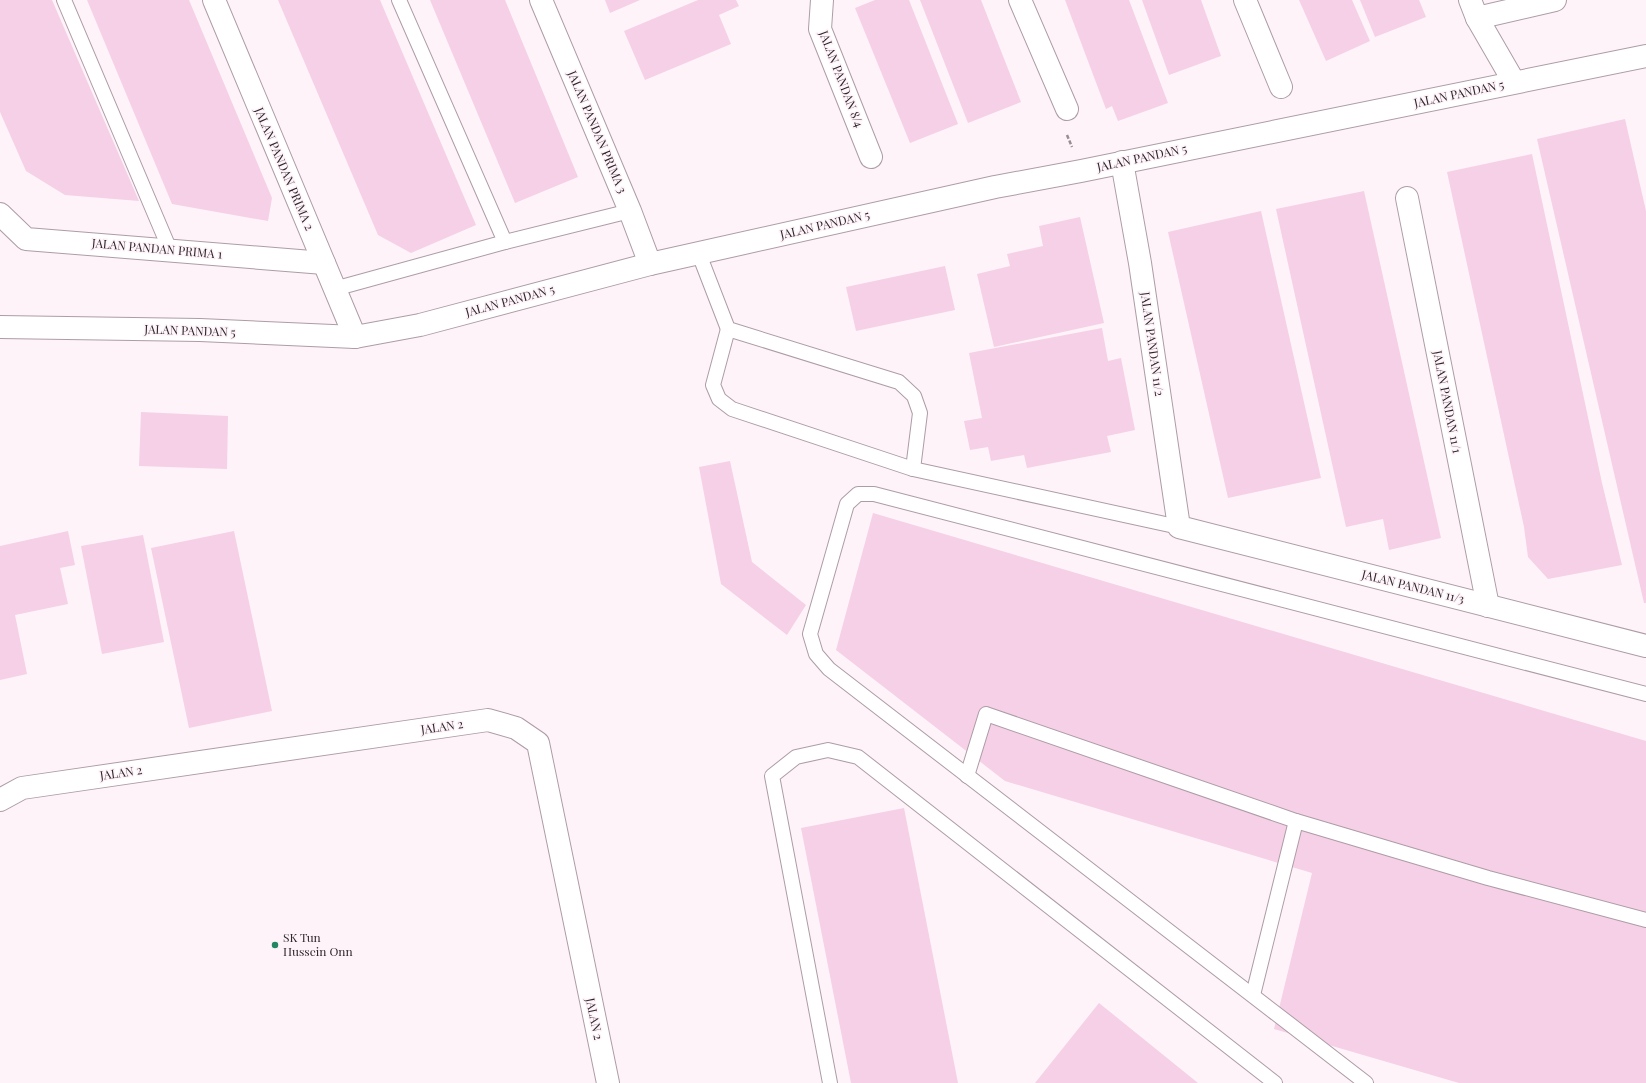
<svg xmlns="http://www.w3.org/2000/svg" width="1646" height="1083" font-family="'Playfair Display',serif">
<rect width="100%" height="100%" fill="#fef3f9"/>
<g fill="#f6d0e6">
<path d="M 0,0 L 52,0 L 139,201 L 65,195 L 26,171 L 0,112 Z"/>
<path d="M 87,0 L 189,0 L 272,198 L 268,221 L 172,204 Z"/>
<path d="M 278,0 L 380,0 L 476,225 L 411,253 L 378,235 Z"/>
<path d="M 430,0 L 505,0 L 578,177 L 515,203 Z"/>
<path d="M 605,0 L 640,0 L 610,13 Z"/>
<path d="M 698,0 L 736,0 L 739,6 L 719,15 L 731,44 L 645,80 L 624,31 Z"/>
<path d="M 875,0 L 909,0 L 958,124 L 910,143 L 855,8 Z"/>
<path d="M 920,0 L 981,0 L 1021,102 L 968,123 Z"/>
<path d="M 1065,0 L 1129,0 L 1168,103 L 1118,121 L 1112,106 L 1106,109 Z"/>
<path d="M 1142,0 L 1201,0 L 1221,56 L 1169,75 Z"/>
<path d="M 1299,0 L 1352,0 L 1370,41 L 1326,61 Z"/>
<path d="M 1360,0 L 1419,0 L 1426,17 L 1375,37 Z"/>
<path d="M 1625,119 L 1646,211 L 1646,603 L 1644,603 L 1537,139 Z"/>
<path d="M 1532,154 L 1602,483 L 1622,565 L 1548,579 L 1528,557 L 1524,527 L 1447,172 Z"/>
<path d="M 1364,191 L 1441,538 L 1389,550 L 1383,519 L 1346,527 L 1276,209 Z"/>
<path d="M 1261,211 L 1321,478 L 1228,498 L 1168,232 Z"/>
<path d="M 1080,217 L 1104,323 L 994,347 L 977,274 L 1010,266 L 1007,254 L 1043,246 L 1039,226 Z"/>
<path d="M 945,266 L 955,310 L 856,331 L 846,287 Z"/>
<path d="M 1102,328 L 1108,361 L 1121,358 L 1135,430 L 1107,436 L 1111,452 L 1027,468 L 1024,455 L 991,461 L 988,447 L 970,450 L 964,421 L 982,418 L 969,353 Z"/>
<path d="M 141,412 L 228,416 L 227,469 L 139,466 Z"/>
<path d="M 730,461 L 752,562 L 806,605 L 787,635 L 721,584 L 699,467 Z"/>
<path d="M 873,513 L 1646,741 L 1646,1083 L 1459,1083 L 1274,1029 L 1312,873 L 1005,781 L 836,650 Z"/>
<path d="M 68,531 L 75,565 L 60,568 L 68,604 L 15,615 L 27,674 L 0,680 L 0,546 Z"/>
<path d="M 234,531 L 272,711 L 189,728 L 151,548 Z"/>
<path d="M 143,535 L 164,642 L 102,654 L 81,546 Z"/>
<path d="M 904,808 L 958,1083 L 851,1083 L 801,828 Z"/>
<path d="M 1099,1003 L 1198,1083 L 1035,1083 Z"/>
</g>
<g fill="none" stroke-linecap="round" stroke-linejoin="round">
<defs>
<g id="lane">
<path d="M 64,0 L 170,250"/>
<path d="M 399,0 L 505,242"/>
<path d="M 699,254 L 728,329 L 899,382 L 914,396 L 920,413 L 913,469"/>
<path d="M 334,289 L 505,242 L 630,211"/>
<path d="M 728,329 L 713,385 L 719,399 L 732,409 L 913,469 L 1179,527"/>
<path d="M 967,776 L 986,714 L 1296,821 L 1488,878 L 1646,920"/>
<path d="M 1253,995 L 1296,821"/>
<path d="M 830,1083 L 772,776 L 796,757 L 828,750 L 858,757 L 1275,1083"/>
<path d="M 1366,1083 L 829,669 L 816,654 L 810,634 L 847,504 L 858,494 L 874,494 L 1646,694"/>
</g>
<g id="street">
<path d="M 214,0 L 355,337"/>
<path d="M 541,0 L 630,211 L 650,264"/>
<path d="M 822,0 L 820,29 L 871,157"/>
<path d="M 1020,0 L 1067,109"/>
<path d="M 1245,0 L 1281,87"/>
<path d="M 1470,0 L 1477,18 L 1514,82"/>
<path d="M 1477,18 L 1555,0"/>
<path d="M 1122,162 L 1140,263 L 1179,527 L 1646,646"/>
<path d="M 1407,198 L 1488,606"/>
<path d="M 0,214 L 26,239 L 324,263"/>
<path d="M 0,327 L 200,330 L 355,337 L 420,325 L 650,264 L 995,187 L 1081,171 L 1646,56"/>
<path d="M 0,800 L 22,788 L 488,720 L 516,728 L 538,743 L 608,1083"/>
</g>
</defs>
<use href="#lane" stroke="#ad9ca6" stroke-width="16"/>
<use href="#street" stroke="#ad9ca6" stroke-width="24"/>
<path stroke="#978e93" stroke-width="2.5" stroke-dasharray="4 2" stroke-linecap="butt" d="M 1067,135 L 1072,147"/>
<use href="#lane" stroke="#fff" stroke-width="14"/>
<use href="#street" stroke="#fff" stroke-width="22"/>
</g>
<circle fill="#228660" stroke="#fef3f9" stroke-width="1.5" cx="275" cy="945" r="4"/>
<g text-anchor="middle" stroke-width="3" stroke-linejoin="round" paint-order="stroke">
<g font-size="12" fill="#2d262a" stroke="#fef3f9">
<text transform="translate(841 79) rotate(69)" y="4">JALAN PANDAN 8/4</text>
<text transform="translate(1459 94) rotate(-12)" y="4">JALAN PANDAN 5</text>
<text transform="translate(597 132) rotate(67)" y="4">JALAN PANDAN PRIMA 3</text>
<text transform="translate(1142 158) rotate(-12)" y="4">JALAN PANDAN 5</text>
<text transform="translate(284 169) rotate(67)" y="4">JALAN PANDAN PRIMA 2</text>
<text transform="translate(825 225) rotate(-13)" y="4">JALAN PANDAN 5</text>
<text transform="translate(157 249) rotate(5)" y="4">JALAN PANDAN PRIMA 1</text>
<text transform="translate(510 301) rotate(-15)" y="4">JALAN PANDAN 5</text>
<text transform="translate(190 331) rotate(2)" y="4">JALAN PANDAN 5</text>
<text transform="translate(1152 344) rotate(82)" y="4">JALAN PANDAN 11/2</text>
<text transform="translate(1447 402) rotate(79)" y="4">JALAN PANDAN 11/1</text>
<text transform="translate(1413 587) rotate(14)" y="4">JALAN PANDAN 11/3</text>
<text transform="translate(442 727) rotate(-8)" y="4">JALAN 2</text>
<text transform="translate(121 773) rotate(-8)" y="4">JALAN 2</text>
<text transform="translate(594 1019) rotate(78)" y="4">JALAN 2</text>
</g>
<g font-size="12" fill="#2d262a" stroke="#fef3f9" text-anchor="start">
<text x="283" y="942">SK Tun<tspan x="283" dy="14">Hussein Onn</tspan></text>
</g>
</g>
</svg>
